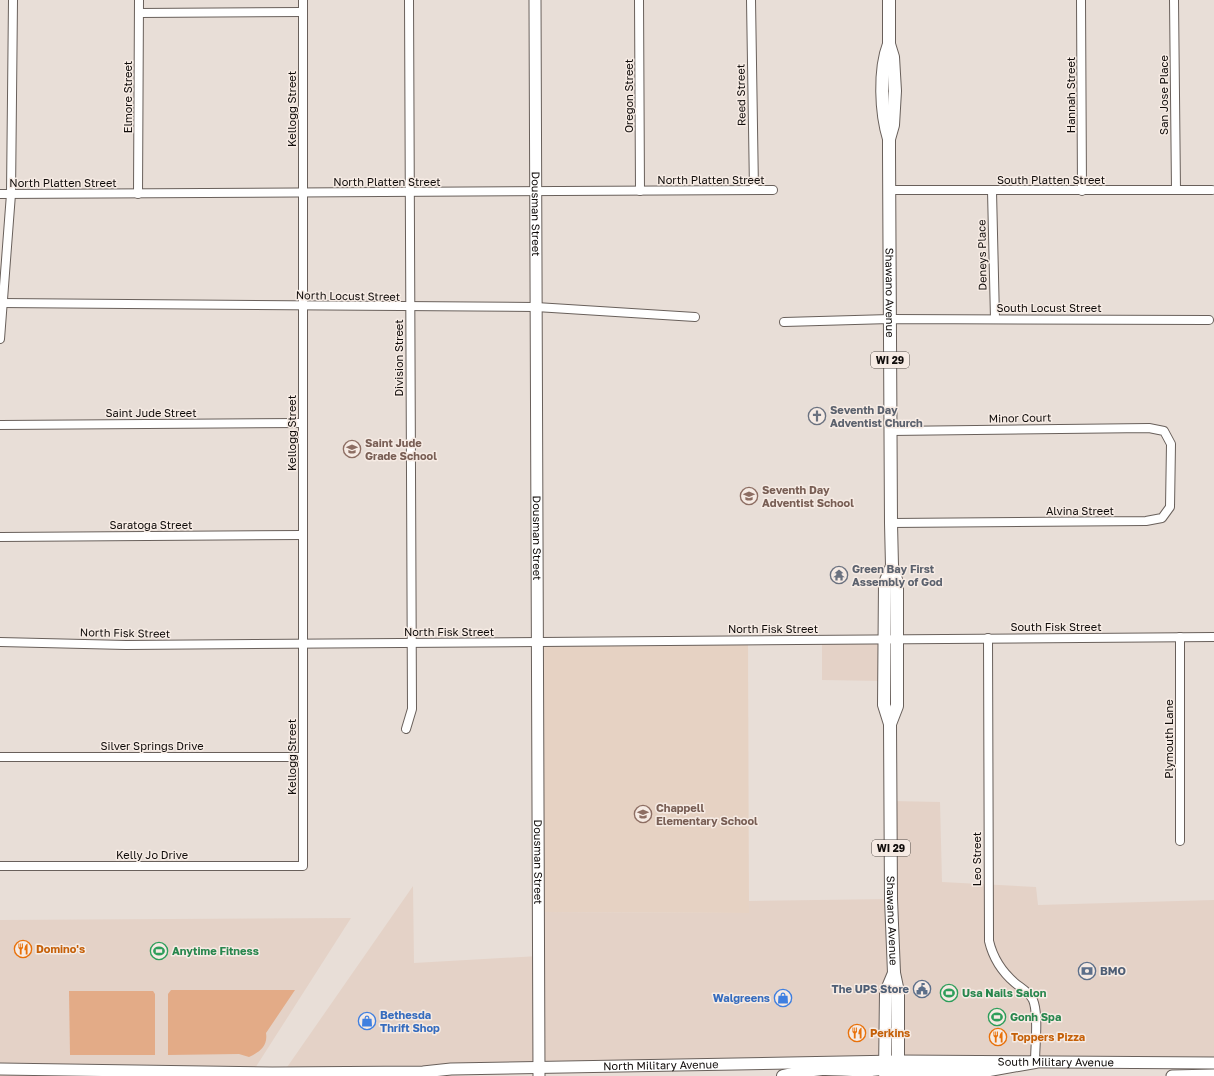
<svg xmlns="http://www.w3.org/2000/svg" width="1214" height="1076" font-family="'Golos Text',sans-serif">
<rect width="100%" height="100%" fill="#e8ded7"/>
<g fill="#e4d2c7">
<path d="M 885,639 L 884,681 L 822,680 L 822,640 Z"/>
<path d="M 891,801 L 940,802 L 942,882 L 1036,887 L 1038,905 L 1214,900 L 1214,1063 L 283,1073 L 413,886 L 414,963 L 539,956 L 539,912 L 749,913 L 749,901 L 891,899 Z"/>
<path d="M 351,918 L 252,1073 L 59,1070 L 59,1076 L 0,1076 L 0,920 Z"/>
</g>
<path fill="#e6d2c3" d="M 748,640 L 749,913 L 539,912 L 537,642 Z"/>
<g fill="#e3ab87">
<path d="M 171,990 L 295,990 L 266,1033 C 268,1046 260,1052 249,1057 L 239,1054 L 168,1055 L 168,994 Z"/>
<path d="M 69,991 L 153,991 L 155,994 L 155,1055 L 70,1055 Z"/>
</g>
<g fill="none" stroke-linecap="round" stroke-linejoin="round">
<defs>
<g id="street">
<path d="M 639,0 L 640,191"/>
<path d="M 751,0 L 754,190"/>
<path d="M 1081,0 L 1082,191"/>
<path d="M 1174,0 L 1176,190"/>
<path d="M 139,13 L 303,12"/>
<path d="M 889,190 L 1212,190"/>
<path d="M 992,191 L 995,319"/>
<path d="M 0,194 L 773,190"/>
<path d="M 138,194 L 139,0"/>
<path d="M 0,303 L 536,307 L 695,317"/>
<path d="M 784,322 L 890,319 L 1209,320"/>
<path d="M 0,339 L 11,194 L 13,0"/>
<path d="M 0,425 L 303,423"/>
<path d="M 890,431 L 1149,428 L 1164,431 L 1171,444 L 1170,507 L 1162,518 L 1146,521 L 891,523"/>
<path d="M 0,537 L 303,535"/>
<path d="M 988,638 L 989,941 C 993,958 1001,971 1015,983 C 1021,988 1029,992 1033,1000 C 1039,1014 1035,1046 1035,1062"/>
<path d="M 0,642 L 126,645 L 1214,637"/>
<path d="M 406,729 L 412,709 L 409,0"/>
<path d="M 0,757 L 303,757"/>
<path d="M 1180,841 L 1180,637"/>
<path d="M 0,866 L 303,866 L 303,0"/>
</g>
<g id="secondary">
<path id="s1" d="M 535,0 L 539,1076"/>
<path id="s2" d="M 0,1069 L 272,1073 L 423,1072 L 451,1069 L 898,1061 L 1214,1063"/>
<path d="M 1172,1076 L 1214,1075"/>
</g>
<g id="primary">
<path id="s3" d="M 889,0 L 889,44 L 893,57 L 895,91 L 893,125 L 889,139 L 889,153 L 891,523 L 892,566 L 897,583 L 897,706 L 890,724"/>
<path d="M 889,139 C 881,113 879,70 889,44"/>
<path id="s4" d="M 892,566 L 885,583 L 884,705 L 890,724 L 891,899 L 894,973 L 898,992 L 898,1076"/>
<path d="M 885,1074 L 886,992 L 894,973"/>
<path d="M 892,1075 L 911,1070 L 984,1071 L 1035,1062"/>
<path d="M 783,1076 C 796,1073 809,1070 822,1069 C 843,1068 882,1076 898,1061"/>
</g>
</defs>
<use href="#street" stroke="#69605b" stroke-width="10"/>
<use href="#secondary" stroke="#69605b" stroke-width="13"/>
<use href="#primary" stroke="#69605b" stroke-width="14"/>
<use href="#street" stroke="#fff" stroke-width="8"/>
<use href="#secondary" stroke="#fff" stroke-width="11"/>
<use href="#primary" stroke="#fff" stroke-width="12"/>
</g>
<defs>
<symbol id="church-ring" viewBox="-11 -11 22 22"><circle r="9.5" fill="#f6ebe4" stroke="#6b7280" stroke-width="1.5"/><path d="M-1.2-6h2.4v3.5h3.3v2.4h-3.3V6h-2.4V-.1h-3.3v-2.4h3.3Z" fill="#6b7280"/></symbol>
<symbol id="school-ring" viewBox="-11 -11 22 22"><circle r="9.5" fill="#f6ebe4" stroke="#8d6e63" stroke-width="1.5"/><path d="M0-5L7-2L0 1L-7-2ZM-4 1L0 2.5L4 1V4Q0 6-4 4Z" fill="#8d6e63"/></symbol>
<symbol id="temple-ring" viewBox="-11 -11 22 22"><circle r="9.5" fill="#f6ebe4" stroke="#6b7280" stroke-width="1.5"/><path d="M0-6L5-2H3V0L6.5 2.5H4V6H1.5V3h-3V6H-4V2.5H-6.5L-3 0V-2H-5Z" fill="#6b7280"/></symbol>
<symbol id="restaurant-ring" viewBox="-11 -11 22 22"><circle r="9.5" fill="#f6ebe4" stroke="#e8710a" stroke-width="1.5"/><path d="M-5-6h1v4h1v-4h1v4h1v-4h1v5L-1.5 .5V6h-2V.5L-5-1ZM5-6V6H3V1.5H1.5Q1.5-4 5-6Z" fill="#e8710a"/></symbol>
<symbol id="stadium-ring" viewBox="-11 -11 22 22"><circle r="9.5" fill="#f6ebe4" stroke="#2e9e5b" stroke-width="1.5"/><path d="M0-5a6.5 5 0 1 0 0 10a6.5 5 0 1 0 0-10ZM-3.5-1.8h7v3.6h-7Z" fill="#2e9e5b"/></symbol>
<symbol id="bank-ring" viewBox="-11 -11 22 22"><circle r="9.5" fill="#f6ebe4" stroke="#5c6f8a" stroke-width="1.5"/><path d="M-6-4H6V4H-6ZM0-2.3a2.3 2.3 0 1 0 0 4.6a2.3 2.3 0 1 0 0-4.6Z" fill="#5c6f8a"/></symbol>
<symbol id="civic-ring" viewBox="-11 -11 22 22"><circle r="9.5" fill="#f6ebe4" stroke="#5c6f8a" stroke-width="1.5"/><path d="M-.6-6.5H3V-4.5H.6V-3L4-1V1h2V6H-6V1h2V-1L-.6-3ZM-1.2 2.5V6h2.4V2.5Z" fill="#5c6f8a"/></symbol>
<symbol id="shop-ring" viewBox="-11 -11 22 22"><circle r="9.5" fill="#f6ebe4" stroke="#3f7fe0" stroke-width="1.5"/><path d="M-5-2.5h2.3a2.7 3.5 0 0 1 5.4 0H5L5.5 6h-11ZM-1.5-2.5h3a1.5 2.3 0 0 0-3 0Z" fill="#3f7fe0"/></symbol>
</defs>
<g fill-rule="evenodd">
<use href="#church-ring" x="807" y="406" width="20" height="20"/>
<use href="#school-ring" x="342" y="439" width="20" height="20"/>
<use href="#school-ring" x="739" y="486" width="20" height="20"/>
<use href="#temple-ring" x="829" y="565" width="20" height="20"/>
<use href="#school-ring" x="633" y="804" width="20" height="20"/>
<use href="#restaurant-ring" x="13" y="939" width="20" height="20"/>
<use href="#stadium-ring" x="149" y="941" width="20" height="20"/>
<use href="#bank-ring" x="1077" y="961" width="20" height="20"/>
<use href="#civic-ring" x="912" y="979" width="20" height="20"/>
<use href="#stadium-ring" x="939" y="983" width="20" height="20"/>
<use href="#shop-ring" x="773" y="988" width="20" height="20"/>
<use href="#stadium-ring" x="987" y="1007" width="20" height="20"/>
<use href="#shop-ring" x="357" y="1011" width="20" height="20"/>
<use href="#restaurant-ring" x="847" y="1023" width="20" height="20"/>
<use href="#restaurant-ring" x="988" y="1027" width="20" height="20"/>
</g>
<g text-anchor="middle" stroke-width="3" stroke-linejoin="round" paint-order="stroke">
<g fill="#f6ebe4" stroke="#554f4b" stroke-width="1">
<rect x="871" y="352" width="38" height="16" rx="3"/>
<rect x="872" y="840" width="38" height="16" rx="3"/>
</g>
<g font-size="10" font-weight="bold" fill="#100c0a">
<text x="890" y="364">WI 29</text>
<text x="891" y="852">WI 29</text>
</g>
<g font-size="11" fill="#100c0a" stroke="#f6ebe4">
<text transform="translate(741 95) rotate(-91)" y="4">Reed Street</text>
<text transform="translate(1071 95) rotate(-90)" y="4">Hannah Street</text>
<text transform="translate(1164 95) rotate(-90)" y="4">San Jose Place</text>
<text transform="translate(629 96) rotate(-90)" y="4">Oregon Street</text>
<text transform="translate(128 97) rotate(-90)" y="4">Elmore Street</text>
<text transform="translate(292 109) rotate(-90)" y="4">Kellogg Street</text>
<text x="711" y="184">North Platten Street</text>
<text x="1051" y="184">South Platten Street</text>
<text x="387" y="186">North Platten Street</text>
<text x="63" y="187">North Platten Street</text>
<text dy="4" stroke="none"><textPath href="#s1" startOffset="214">Dousman Street</textPath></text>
<text transform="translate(982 255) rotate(-91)" y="4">Deneys Place</text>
<text dy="4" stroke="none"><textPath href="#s3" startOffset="294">Shawano Avenue</textPath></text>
<text transform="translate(348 296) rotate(1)" y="4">North Locust Street</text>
<text x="1049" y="312">South Locust Street</text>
<text transform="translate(399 358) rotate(-90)" y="4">Division Street</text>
<text x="151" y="417">Saint Jude Street</text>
<text transform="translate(1020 418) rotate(-1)" y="4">Minor Court</text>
<text transform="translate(292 433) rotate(-90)" y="4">Kellogg Street</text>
<text x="1080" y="515">Alvina Street</text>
<text x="151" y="529">Saratoga Street</text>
<text dy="4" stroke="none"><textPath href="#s1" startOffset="538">Dousman Street</textPath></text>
<text x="1056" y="631">South Fisk Street</text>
<text x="773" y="633">North Fisk Street</text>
<text x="449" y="636">North Fisk Street</text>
<text transform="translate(125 633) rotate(1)" y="4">North Fisk Street</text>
<text transform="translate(1169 739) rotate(-90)" y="4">Plymouth Lane</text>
<text x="152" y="750">Silver Springs Drive</text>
<text transform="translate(292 757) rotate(-90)" y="4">Kellogg Street</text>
<text x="152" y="859">Kelly Jo Drive</text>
<text transform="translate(977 859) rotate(-90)" y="4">Leo Street</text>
<text dy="4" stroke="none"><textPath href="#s1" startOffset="862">Dousman Street</textPath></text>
<text dy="4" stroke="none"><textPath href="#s4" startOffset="357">Shawano Avenue</textPath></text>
<text dy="4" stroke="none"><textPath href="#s2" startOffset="1056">South Military Avenue</textPath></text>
<text dy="4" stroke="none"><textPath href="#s2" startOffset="661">North Military Avenue</textPath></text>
</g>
<g font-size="11" font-weight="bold" fill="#5b616d" stroke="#f6ebe4" text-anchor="start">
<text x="830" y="414">Seventh Day<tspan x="830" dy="13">Adventist Church</tspan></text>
<text x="852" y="573">Green Bay First<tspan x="852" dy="13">Assembly of God</tspan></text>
</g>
<g font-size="11" font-weight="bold" fill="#785e54" stroke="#f6ebe4" text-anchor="start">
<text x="365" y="447">Saint Jude<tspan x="365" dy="13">Grade School</tspan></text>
<text x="762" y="494">Seventh Day<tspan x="762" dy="13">Adventist School</tspan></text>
<text x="656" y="812">Chappell<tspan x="656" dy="13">Elementary School</tspan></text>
</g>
<g font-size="11" font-weight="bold" fill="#c56008" stroke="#f6ebe4" text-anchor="start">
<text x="36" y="953">Domino's</text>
<text x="870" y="1037">Perkins</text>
<text x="1011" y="1041">Toppers Pizza</text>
</g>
<g font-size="11" font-weight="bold" fill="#27864d" stroke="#f6ebe4" text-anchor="start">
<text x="172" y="955">Anytime Fitness</text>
<text x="962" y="997">Usa Nails Salon</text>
<text x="1010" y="1021">Gonh Spa</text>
</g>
<g font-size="11" font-weight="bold" fill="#4e5e75" stroke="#f6ebe4" text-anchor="start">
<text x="1100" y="975">BMO</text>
<text x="909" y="993" text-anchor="end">The UPS Store</text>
</g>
<g font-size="11" font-weight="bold" fill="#366cbe" stroke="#f6ebe4" text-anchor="end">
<text x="770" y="1002">Walgreens</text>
<text x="380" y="1019" text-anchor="start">Bethesda<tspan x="380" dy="13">Thrift Shop</tspan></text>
</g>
</g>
</svg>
